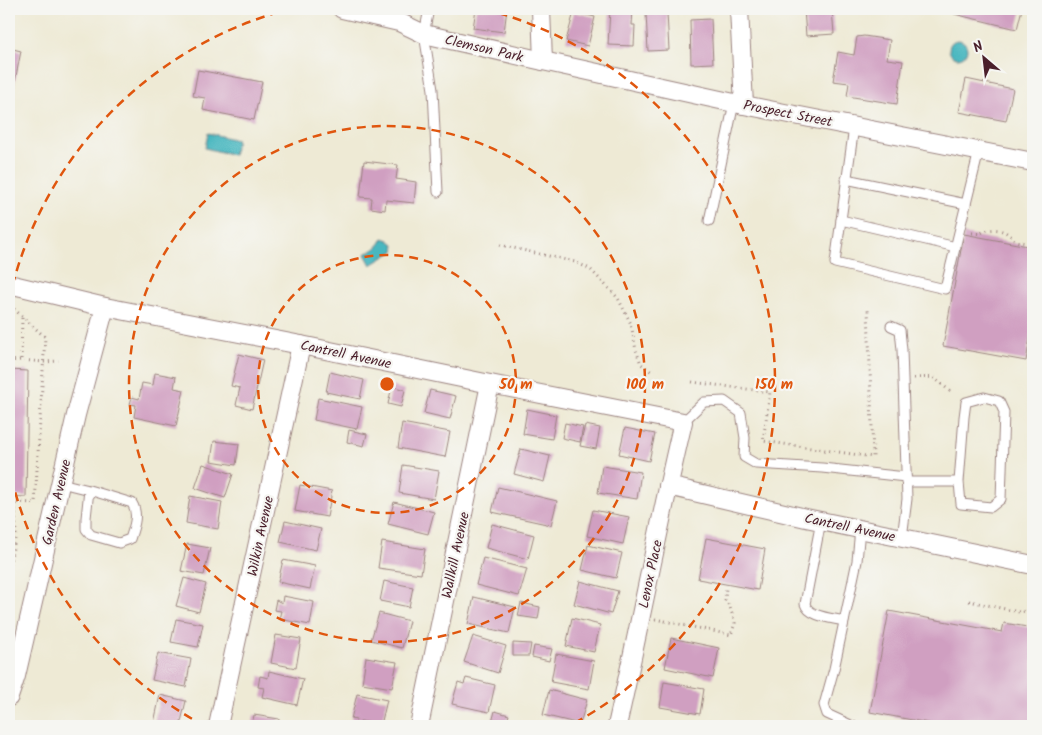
<svg xmlns="http://www.w3.org/2000/svg" width="1042" height="735" font-family="Kalam,sans-serif">
<rect width="100%" height="100%" fill="#f6f6f2"/>
<filter id="ink" filterUnits="userSpaceOnUse"><feTurbulence type="fractalNoise" baseFrequency=".02" numOctaves="2"/><feDisplacementMap in="SourceGraphic" scale="10" xChannelSelector="R" yChannelSelector="G"/><feConvolveMatrix kernelMatrix="1 2 1 2 8 2 1 2 1" color-interpolation-filters="sRGB"/></filter>
<filter id="wash" filterUnits="userSpaceOnUse"><feTurbulence type="fractalNoise" baseFrequency=".0096" numOctaves="4" result="noise"/><feDisplacementMap in="SourceGraphic" scale="20" xChannelSelector="R" yChannelSelector="G"/><feGaussianBlur stdDeviation="1.12" result="paint"/><feColorMatrix in="noise" values="0 0 0 0 0 0 0 0 0 0 0 0 0 0 0 0 0 1.4 0 .05"/><feComposite in="paint" operator="in"/></filter>
<g filter="url(#wash)">
<rect width="100%" height="100%" fill="#eeead5"/>
<g fill="#48b7c0" stroke="#496b76">
<circle cx="958" cy="49" r="9"/>
<path d="M 208,133 L 237,140 L 233,155 L 205,148 Z"/>
<path d="M 383,238 L 389,240 L 395,245 L 394,251 L 371,265 L 365,254 C 374,250 379,247 383,238 Z"/>
</g>
<g id="blocks">
<g fill="#d09fc1">
<path d="M 476,9 L 507,9 L 504,32 L 473,28 Z"/>
<path d="M 610,9 L 633,9 L 632,25 L 635,25 L 634,46 L 608,45 Z"/>
<path d="M 804,9 L 832,9 L 834,34 L 806,36 Z"/>
<path d="M 955,9 L 1022,9 L 1017,29 L 954,14 Z"/>
<path d="M 574,12 L 595,17 L 588,46 L 566,41 Z"/>
<path d="M 667,13 L 669,50 L 648,51 L 646,14 Z"/>
<path d="M 711,19 L 713,63 L 691,64 L 690,20 Z"/>
<path d="M 864,36 L 890,40 L 887,59 L 903,61 L 897,104 L 847,96 L 849,83 L 833,81 L 838,52 L 854,55 L 857,37 Z"/>
<path d="M 9,48 L 21,51 L 12,96 L 9,95 Z"/>
<path d="M 198,70 L 262,82 L 254,120 L 203,110 L 205,98 L 193,96 Z"/>
<path d="M 966,79 L 1013,89 L 1006,121 L 959,112 Z"/>
<path d="M 364,161 L 398,165 L 396,179 L 416,182 L 414,203 L 386,200 L 385,210 L 371,208 L 372,198 L 360,197 Z"/>
<path d="M 964,234 L 1033,247 L 1033,321 L 1026,361 L 943,346 Z"/>
<path d="M 239,354 L 263,360 L 252,409 L 236,405 L 240,388 L 231,386 Z"/>
<path d="M 9,370 L 28,371 L 26,497 L 9,496 Z"/>
<path d="M 330,372 L 364,380 L 360,399 L 326,392 Z"/>
<path d="M 155,373 L 176,377 L 174,388 L 184,390 L 176,426 L 134,417 L 136,405 L 130,404 L 132,397 L 139,399 L 142,383 L 153,385 Z"/>
<path d="M 392,386 L 405,390 L 401,407 L 388,404 Z"/>
<path d="M 430,390 L 456,396 L 450,419 L 424,413 Z"/>
<path d="M 318,398 L 362,407 L 357,429 L 314,420 Z"/>
<path d="M 527,409 L 556,415 L 552,439 L 523,434 Z"/>
<path d="M 402,423 L 450,432 L 445,457 L 398,448 Z"/>
<path d="M 565,423 L 583,427 L 580,442 L 562,438 Z"/>
<path d="M 585,425 L 600,428 L 596,449 L 580,446 Z"/>
<path d="M 625,428 L 655,434 L 649,461 L 619,454 Z"/>
<path d="M 349,430 L 367,434 L 364,446 L 347,442 Z"/>
<path d="M 214,441 L 239,444 L 236,465 L 211,461 Z"/>
<path d="M 521,449 L 550,456 L 544,482 L 514,474 Z"/>
<path d="M 203,464 L 233,474 L 225,498 L 195,488 Z"/>
<path d="M 403,465 L 439,471 L 434,499 L 399,493 Z"/>
<path d="M 602,466 L 641,472 L 637,499 L 598,493 Z"/>
<path d="M 300,485 L 332,491 L 327,517 L 295,511 Z"/>
<path d="M 498,487 L 557,501 L 551,525 L 492,512 Z"/>
<path d="M 190,496 L 222,502 L 218,529 L 186,523 Z"/>
<path d="M 394,502 L 434,512 L 428,534 L 388,524 Z"/>
<path d="M 593,510 L 629,517 L 623,544 L 587,536 Z"/>
<path d="M 285,521 L 321,529 L 316,550 L 280,542 Z"/>
<path d="M 492,524 L 534,535 L 528,559 L 486,548 Z"/>
<path d="M 706,538 L 765,549 L 758,590 L 698,579 Z"/>
<path d="M 382,542 L 425,549 L 421,574 L 378,568 Z"/>
<path d="M 187,544 L 210,548 L 204,575 L 181,571 Z"/>
<path d="M 588,545 L 622,553 L 616,578 L 582,570 Z"/>
<path d="M 483,558 L 527,569 L 519,596 L 476,585 Z"/>
<path d="M 283,560 L 315,566 L 310,589 L 278,582 Z"/>
<path d="M 184,578 L 206,584 L 199,612 L 176,606 Z"/>
<path d="M 384,581 L 413,587 L 409,607 L 380,601 Z"/>
<path d="M 580,581 L 618,591 L 611,614 L 574,604 Z"/>
<path d="M 283,596 L 314,602 L 310,625 L 279,619 L 281,611 L 274,610 L 276,600 L 282,603 Z"/>
<path d="M 474,597 L 515,607 L 509,633 L 468,624 Z"/>
<path d="M 521,603 L 540,607 L 538,619 L 518,616 Z"/>
<path d="M 889,611 L 1002,632 L 1004,623 L 1033,628 L 1033,726 L 944,726 L 870,712 Z"/>
<path d="M 379,613 L 409,621 L 402,648 L 371,640 Z"/>
<path d="M 572,618 L 600,625 L 594,652 L 566,646 Z"/>
<path d="M 176,619 L 203,624 L 198,647 L 171,642 Z"/>
<path d="M 276,635 L 301,639 L 296,668 L 271,663 Z"/>
<path d="M 473,636 L 506,646 L 498,673 L 464,662 Z"/>
<path d="M 671,638 L 719,648 L 713,678 L 665,668 Z"/>
<path d="M 513,643 L 531,644 L 529,656 L 513,656 Z"/>
<path d="M 534,646 L 552,649 L 549,661 L 532,657 Z"/>
<path d="M 158,653 L 191,659 L 186,687 L 152,680 Z"/>
<path d="M 556,654 L 594,661 L 589,689 L 551,682 Z"/>
<path d="M 366,657 L 397,662 L 392,688 L 362,683 Z"/>
<path d="M 269,671 L 303,679 L 297,705 L 262,697 L 264,688 L 258,687 L 260,676 L 268,678 Z"/>
<path d="M 466,678 L 495,685 L 489,712 L 452,704 L 458,682 L 464,684 Z"/>
<path d="M 664,682 L 704,689 L 700,714 L 660,707 Z"/>
<path d="M 549,690 L 587,700 L 580,724 L 543,715 Z"/>
<path d="M 357,694 L 387,700 L 381,725 L 351,719 Z"/>
<path d="M 160,695 L 186,701 L 180,726 L 169,726 L 154,723 Z"/>
<path d="M 495,711 L 509,715 L 505,726 L 491,726 Z"/>
<path d="M 254,715 L 279,719 L 278,726 L 252,726 Z"/>
</g>
</g>
</g>
<g filter="url(#ink)">
<use href="#blocks" fill-opacity="0" stroke="#9c8480" stroke-width="1"/>
<g fill="none" stroke-linecap="round" stroke-linejoin="round">
<defs>
<g id="service">
<path d="M 429,9 L 424,34 L 433,90 L 438,192"/>
<path d="M 854,127 L 835,263 L 945,289 L 979,151"/>
<path d="M 846,179 L 966,204"/>
<path d="M 841,220 L 956,247"/>
<path d="M 709,221 L 734,103"/>
<path d="M 891,326 L 900,330 L 902,350 L 907,499 L 902,538"/>
<path d="M 683,422 L 704,402 L 724,401 L 741,413 L 745,438 L 744,457 L 756,464 L 822,468 L 906,477"/>
<path d="M 906,482 L 959,482 L 964,417 L 966,402 L 984,397 L 999,401 L 1004,412 L 1001,499 L 991,507 L 961,504 L 959,482"/>
<path d="M 61,483 L 89,490 L 132,503 C 139,514 134,527 130,539 L 119,543 L 91,535 L 86,529 L 86,518 L 89,490"/>
<path d="M 821,521 L 805,604 C 809,617 832,618 844,621"/>
<path d="M 853,726 L 827,714 L 824,705 L 834,669 L 857,561 L 860,529"/>
</g>
<g id="minor">
<path d="M 342,9 L 399,22 L 424,34 L 543,61 L 734,103 L 1033,162"/>
<path d="M 541,9 L 543,61"/>
<path d="M 739,9 L 744,105"/>
<path d="M 9,284 L 105,307 L 301,345 L 490,384 L 683,422 C 659,523 640,625 617,726"/>
<path d="M 668,486 L 806,518 L 1033,565"/>
<path d="M 9,697 L 16,676 L 76,415 L 105,307"/>
<path d="M 218,726 L 301,345"/>
<path d="M 419,726 L 490,384"/>
</g>
</defs>
<use href="#service" stroke="#9c8480" stroke-width="11"/>
<use href="#minor" stroke="#9c8480" stroke-width="20"/>
<g stroke="#9c8480" stroke-width="3" stroke-dasharray="1 4" stroke-linecap="butt">
<path d="M 972,233 C 975,233 978,234 981,233 C 983,232 986,230 989,230 C 999,228 1009,232 1015,241 L 1033,244"/>
<path d="M 500,245 L 575,262 L 590,269 L 618,298 L 631,324 L 636,350 L 641,364 L 652,372"/>
<path d="M 9,309 L 14,309 L 45,337 L 35,503 L 15,502 L 16,534 L 9,567"/>
<path d="M 22,318 L 21,360 L 44,362 L 59,361"/>
<path d="M 9,361 L 21,360"/>
<path d="M 914,378 L 933,377 L 951,392"/>
<path d="M 692,382 L 770,392 L 763,441 L 873,457 L 868,309"/>
<path d="M 969,601 L 1019,612 L 1033,610"/>
<path d="M 655,619 L 731,635 L 735,623 L 730,607 L 725,600 L 726,587"/>
</g>
<use href="#service" stroke="#fff" stroke-width="9"/>
<use href="#minor" stroke="#fff" stroke-width="18"/>
</g>
</g>
<g fill="none" stroke="#e0560e" stroke-width="2.5" stroke-dasharray="9 6">
<circle cx="387" cy="384" r="129"/>
<circle cx="387" cy="384" r="258"/>
<path d="M205 726A387 387 0 0 1 9 468M9 300A387 387 0 0 1 290 9M484 9A387 387 0 0 1 569 726"/>
</g>
<g text-anchor="middle" stroke-width="4.5" stroke-linejoin="round" paint-order="stroke">
<g font-size="14" fill="#4a1f2b" stroke="#f6f6f2">
<text transform="translate(484 48) rotate(13)" y="5">Clemson Park</text>
<text transform="translate(788 113) rotate(11)" y="5">Prospect Street</text>
<text transform="translate(346 354) rotate(12)" y="5">Cantrell Avenue</text>
<text transform="translate(56 502) rotate(-77)" y="5">Garden Avenue</text>
<text transform="translate(850 527) rotate(12)" y="5">Cantrell Avenue</text>
<text transform="translate(260 536) rotate(-78)" y="5">Wilkin Avenue</text>
<text transform="translate(455 555) rotate(-78)" y="5">Wallkill Avenue</text>
<text transform="translate(650 574) rotate(-78)" y="5">Lenox Place</text>
</g>
</g>
<circle cx="387" cy="384" r="8" fill="#e0560e" stroke="#f6f6f2" stroke-width="2.5"/>
<g font-size="15" text-anchor="middle" font-weight="bold" fill="#e0560e" stroke="#f6f6f2" stroke-width="4.5" stroke-linejoin="round" paint-order="stroke">
<text x="516" y="389">50 m</text>
<text x="645" y="389">100 m</text>
<text x="774" y="389">150 m</text>
</g>
<rect width="1042" height="735" fill="none" stroke="#f6f6f2" stroke-width="30"/>
<g transform="translate(984 58) rotate(332)" stroke="#f6f6f2" stroke-width="4" paint-order="stroke">
<path d="M0-4L9 19L0 12L-9 19Z" fill="#4a1f2b"/>
<text y="-8" font-size="14" font-weight="bold" text-anchor="middle" fill="#4a1f2b">N</text>
</g>
</svg>
